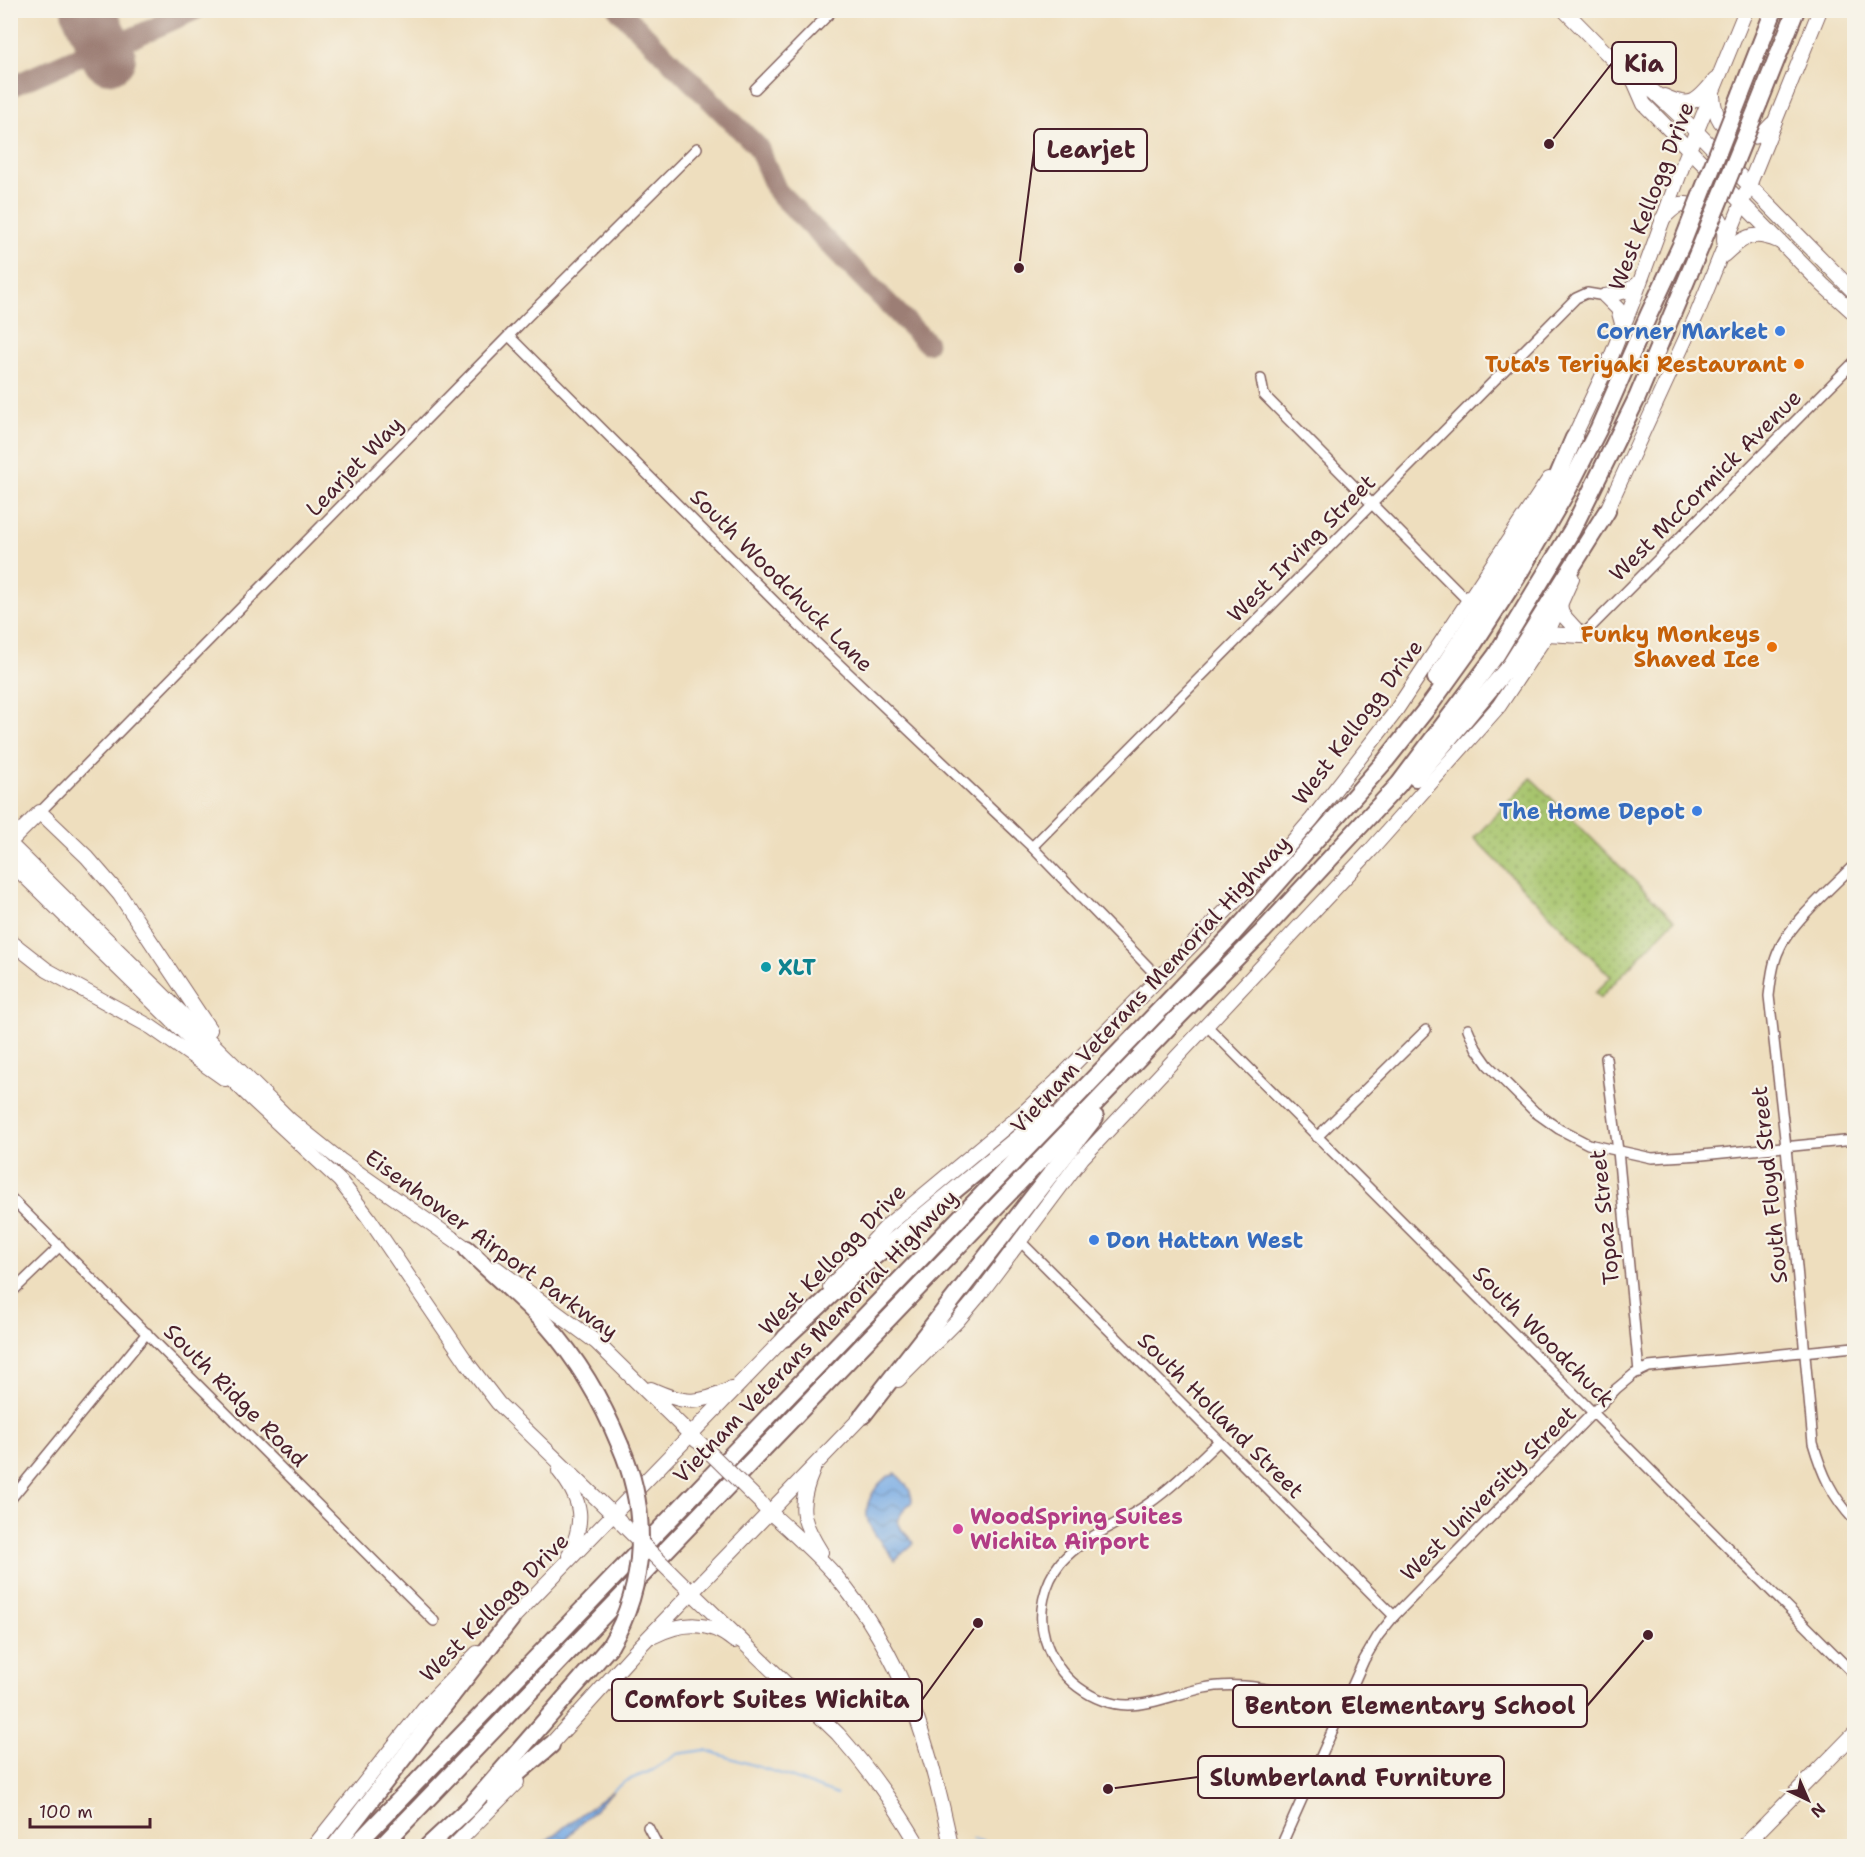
<svg xmlns="http://www.w3.org/2000/svg" width="1865" height="1857" font-family="'Shantell Sans',sans-serif">
<defs>
<pattern id="grass-dots" width="8" height="8" patternUnits="userSpaceOnUse" patternTransform="scale(1.5)"><rect width="8" height="8" fill="#a7c56d"/><path d="M2 2h.1M6 6h.1" fill="none" stroke="#8a9f5a" stroke-width="1.8" stroke-linecap="round"/></pattern>
<pattern id="water-waves" width="16" height="10" patternUnits="userSpaceOnUse" patternTransform="scale(1.5)"><rect width="16" height="10" fill="#78abe4"/><path d="M0 5q4-4 8 0t8 0" fill="none" stroke="#648bb9"/></pattern>
</defs>
<rect width="100%" height="100%" fill="#f7f3e8"/>
<filter id="ink" filterUnits="userSpaceOnUse"><feTurbulence type="fractalNoise" baseFrequency=".0167" numOctaves="2"/><feDisplacementMap in="SourceGraphic" scale="12" xChannelSelector="R" yChannelSelector="G"/><feConvolveMatrix kernelMatrix="1 2 1 2 8 2 1 2 1" color-interpolation-filters="sRGB"/></filter>
<filter id="wash" filterUnits="userSpaceOnUse"><feTurbulence type="fractalNoise" baseFrequency=".008" numOctaves="4" result="noise"/><feDisplacementMap in="SourceGraphic" scale="24" xChannelSelector="R" yChannelSelector="G"/><feGaussianBlur stdDeviation="1.35" result="paint"/><feColorMatrix in="noise" values="0 0 0 0 0 0 0 0 0 0 0 0 0 0 0 0 0 1.4 0 .05"/><feComposite in="paint" operator="in"/></filter>
<g filter="url(#wash)">
<rect width="100%" height="100%" fill="#eedebe"/>
<path fill="url(#grass-dots)" stroke="#78724c" stroke-width="1.5" d="M 1531,778 L 1674,920 L 1600,998 L 1595,993 L 1611,977 L 1474,838 Z"/>
<g fill="url(#water-waves)" stroke="#616588" stroke-width="1.5">
<path d="M 895,1473 C 904,1482 912,1489 912,1502 L 905,1508 L 897,1520 L 902,1530 L 914,1543 L 895,1560 C 877,1536 855,1520 874,1491 C 878,1483 887,1476 895,1473 Z"/>
<path d="M 615,1789 L 568,1836 L 563,1846 L 539,1846 Z"/>
</g>
<g fill="none" stroke-linecap="round" stroke-linejoin="round">
<g stroke="#78abe4" stroke-width="2">
<path d="M 613,1790 L 626,1781 L 653,1770 L 677,1754 L 705,1750 L 788,1776 L 837,1795"/>
<path d="M 972,1839 L 999,1846"/>
</g>
<g stroke="#9c7e74" stroke-width="21">
<path d="M 619,10 L 758,147 L 777,191 L 927,343"/>
<path d="M 132,38 L 195,10"/>
<path d="M 10,87 L 78,57"/>
</g>
<path stroke="#9c7e74" stroke-width="54" d="M 88,10 L 109,57"/>
</g>
</g>
<g filter="url(#ink)">
<g fill="none" stroke-linecap="round" stroke-linejoin="round">
<defs>
<g id="street">
<path d="M 755,89 L 833,10"/>
<path d="M 509,336 L 802,629 L 1032,847 L 1159,978"/>
<path d="M 1261,379 L 1264,395 L 1469,602"/>
<path d="M 1582,636 L 1854,362"/>
<path d="M 40,812 L 527,317 L 697,148"/>
<path d="M 1032,847 L 1576,298 L 1587,293 L 1605,296"/>
<path d="M 1854,865 C 1834,885 1789,925 1779,950 C 1772,964 1771,981 1769,996 L 1786,1147 L 1813,1443 C 1822,1474 1832,1496 1854,1520"/>
<path d="M 1207,1026 L 1854,1674"/>
<path d="M 1468,1029 L 1476,1048 L 1488,1065 L 1535,1112 L 1559,1129 L 1588,1144 L 1652,1158 L 1702,1155 L 1854,1140"/>
<path d="M 1606,1058 L 1618,1151 L 1639,1372"/>
<path d="M 1317,1137 L 1426,1030"/>
<path d="M 10,1197 L 434,1621"/>
<path d="M 1020,1241 L 1394,1616"/>
<path d="M 10,1294 L 60,1246"/>
<path d="M 1219,1441 C 1196,1463 1174,1486 1148,1504 C 1120,1524 1084,1536 1061,1562 C 1044,1583 1037,1614 1045,1639 C 1051,1659 1062,1675 1078,1687 C 1124,1721 1157,1698 1204,1688 C 1217,1685 1231,1685 1244,1686 C 1279,1688 1308,1703 1339,1717"/>
<path d="M 10,1500 L 147,1333"/>
<path d="M 648,1827 L 658,1846"/>
<path d="M 1755,1835 L 1766,1846"/>
<path d="M 1281,1846 L 1364,1660 L 1378,1636 L 1394,1616 L 1616,1389 L 1634,1374 L 1649,1367 L 1854,1347"/>
<path d="M 1850,1846 L 1854,1842"/>
</g>
<g id="secondary">
<path d="M 1564,10 L 1634,81 L 1654,92 L 1697,132 L 1854,292"/>
<path d="M 1634,81 L 1644,104 L 1823,285 L 1854,313"/>
<path d="M 1664,96 C 1691,109 1697,102 1715,80"/>
<path d="M 1713,96 C 1715,117 1721,130 1742,135 C 1749,137 1755,138 1761,134 C 1765,132 1769,127 1772,124"/>
<path d="M 1662,219 C 1667,215 1674,207 1681,204 C 1687,203 1694,206 1700,207 C 1719,213 1726,221 1724,241"/>
<path d="M 1724,255 C 1743,237 1752,230 1778,241"/>
<path d="M 1605,296 L 1618,309 L 1623,327"/>
<path d="M 1605,296 L 1627,291 L 1639,283"/>
<path d="M 1570,445 L 1609,362 L 1632,304 L 1684,162 L 1746,10"/>
<path d="M 1603,519 L 1697,314 L 1820,10"/>
<path d="M 1560,604 L 1562,614 L 1582,636"/>
<path d="M 1547,634 L 1582,636"/>
<path d="M 10,842 L 40,812 L 87,857 L 120,895 L 210,1030"/>
<path d="M 10,844 L 290,1120 L 340,1160 L 475,1254"/>
<path d="M 10,862 L 253,1100 L 340,1181 L 368,1217 L 468,1364 L 498,1403 L 620,1521"/>
<path d="M 10,941 L 47,970 L 151,1027 L 225,1079"/>
<path d="M 496,1268 L 596,1342 L 697,1441"/>
<path d="M 830,1287 L 888,1225 L 1025,1111 L 1057,1081 L 1281,855 L 1312,819 L 1393,715 L 1549,479"/>
<path d="M 898,1380 L 958,1320 L 980,1294 L 1082,1158 L 1371,850 L 1499,706 L 1547,634 L 1572,578"/>
<path d="M 651,1389 C 684,1404 698,1405 731,1389"/>
<path d="M 813,1470 C 798,1505 800,1519 821,1552"/>
<path d="M 559,1471 C 583,1501 585,1521 569,1555"/>
<path d="M 762,1505 C 787,1528 813,1550 835,1575 C 904,1657 930,1744 951,1846"/>
<path d="M 685,1586 L 838,1734 C 869,1769 895,1805 919,1846"/>
<path d="M 506,1625 L 791,1331"/>
<path d="M 654,1636 C 681,1622 710,1620 734,1641"/>
<path d="M 544,1752 L 642,1644 L 869,1409"/>
<path d="M 314,1846 L 424,1708 L 477,1653"/>
<path d="M 454,1846 L 517,1782"/>
<path d="M 1744,1846 L 1854,1734"/>
</g>
<g id="highway">
<path d="M 1741,94 L 1774,10"/>
<path d="M 1759,103 L 1796,10"/>
<path d="M 1436,678 L 1521,545 L 1554,485 L 1574,438"/>
<path d="M 1416,778 L 1511,664 L 1607,511"/>
<path d="M 467,1249 C 493,1275 522,1298 547,1325 C 579,1361 602,1401 620,1445"/>
<path d="M 785,1338 L 858,1270 L 1047,1114"/>
<path d="M 863,1415 L 1095,1117"/>
<path d="M 492,1795 L 551,1745"/>
<path d="M 335,1846 L 511,1619"/>
<path d="M 355,1846 L 1232,935 L 1386,760 L 1432,702 L 1473,645 L 1517,577 L 1568,489 L 1598,430 L 1649,314 L 1683,241"/>
<path d="M 382,1846 L 1179,1016 L 1263,931 L 1399,784 L 1496,655 L 1572,530 L 1606,461 L 1637,398 L 1700,248"/>
<path d="M 428,1846 L 470,1807 L 610,1646"/>
</g>
</defs>
<use href="#street" stroke="#83625e" stroke-width="12"/>
<use href="#secondary" stroke="#83625e" stroke-width="16"/>
<use href="#highway" stroke="#83625e" stroke-width="20"/>
<use href="#street" stroke="#fff" stroke-width="9"/>
<use href="#secondary" stroke="#fff" stroke-width="14"/>
<use href="#highway" stroke="#fff" stroke-width="16"/>
<defs>
<g id="secondary-bridge">
<path d="M 700,1443 L 761,1503"/>
<path d="M 622,1524 L 683,1584"/>
</g>
<g id="highway-bridge">
<path d="M 1683,241 L 1741,94"/>
<path d="M 1700,248 L 1759,103"/>
<path d="M 610,1646 C 647,1585 649,1511 620,1445"/>
</g>
</defs>
<use href="#secondary-bridge" stroke="#83625e" stroke-width="16" stroke-linecap="butt"/>
<use href="#highway-bridge" stroke="#83625e" stroke-width="20" stroke-linecap="butt"/>
<use href="#secondary-bridge" stroke="#fff" stroke-width="14"/>
<use href="#highway-bridge" stroke="#fff" stroke-width="16"/>
</g>
</g>
<g fill="#3f7fe0" stroke="#f7f3e8" stroke-width="2">
<circle cx="1780" cy="331" r="6"/>
<circle cx="1697" cy="811" r="6"/>
<circle cx="1094" cy="1240" r="6"/>
</g>
<g fill="#e8710a" stroke="#f7f3e8" stroke-width="2">
<circle cx="1799" cy="364" r="6"/>
<circle cx="1772" cy="647" r="6"/>
</g>
<circle fill="#0f9aa8" stroke="#f7f3e8" stroke-width="2" cx="766" cy="967" r="6"/>
<circle fill="#d1479c" stroke="#f7f3e8" stroke-width="2" cx="958" cy="1529" r="6"/>
<g text-anchor="middle" stroke-width="4.5" stroke-linejoin="round" paint-order="stroke">
<g font-size="22" fill="#4a1f2b" stroke="#f7f3e8">
<text transform="translate(1651 196) rotate(-69)" y="8">West Kellogg Drive</text>
<text transform="translate(354 466) rotate(-46)" y="8">Learjet Way</text>
<text transform="translate(1705 485) rotate(-45)" y="8">West McCormick Avenue</text>
<text transform="translate(1301 548) rotate(-45)" y="8">West Irving Street</text>
<text transform="translate(782 580) rotate(45)" y="8">South Woodchuck Lane</text>
<text transform="translate(1357 722) rotate(-53)" y="8">West Kellogg Drive</text>
<text transform="translate(1150 984) rotate(-47)" y="8">Vietnam Veterans Memorial Highway</text>
<text transform="translate(1769 1185) rotate(-96)" y="8">South Floyd Street</text>
<text transform="translate(1604 1217) rotate(-96)" y="8">Topaz Street</text>
<text transform="translate(492 1244) rotate(36)" y="8">Eisenhower Airport Parkway</text>
<text transform="translate(832 1259) rotate(-46)" y="8">West Kellogg Drive</text>
<text transform="translate(815 1336) rotate(-46)" y="8">Vietnam Veterans Memorial Highway</text>
<text transform="translate(1544 1336) rotate(45)" y="8">South Woodchuck</text>
<text transform="translate(236 1395) rotate(45)" y="8">South Ridge Road</text>
<text transform="translate(1221 1415) rotate(45)" y="8">South Holland Street</text>
<text transform="translate(1488 1493) rotate(-45)" y="8">West University Street</text>
<text transform="translate(494 1607) rotate(-45)" y="8">West Kellogg Drive</text>
</g>
<g font-size="22" font-weight="bold" fill="#366cbe" stroke="#f7f3e8" text-anchor="end">
<text x="1768" y="339">Corner Market</text>
<text x="1685" y="819">The Home Depot</text>
<text x="1106" y="1248" text-anchor="start">Don Hattan West</text>
</g>
<g font-size="22" font-weight="bold" fill="#c56008" stroke="#f7f3e8" text-anchor="end">
<text x="1787" y="372">Tuta's Teriyaki Restaurant</text>
<text x="1760" y="642">Funky Monkeys<tspan x="1760" dy="25">Shaved Ice</tspan></text>
</g>
<g font-size="22" font-weight="bold" fill="#0d838f" stroke="#f7f3e8" text-anchor="start">
<text x="778" y="975">XLT</text>
</g>
<g font-size="22" font-weight="bold" fill="#b23c85" stroke="#f7f3e8" text-anchor="start">
<text x="970" y="1524">WoodSpring Suites<tspan x="970" dy="25">Wichita Airport</tspan></text>
</g>
</g>
<path fill="none" stroke="#4a1f2b" stroke-width="2" d="M1549 144L1612 63M1019 268L1034 150M978 1623L922 1700M1648 1635L1587 1706M1108 1789L1198 1777"/>
<g fill="#4a1f2b" stroke="#f7f3e8" stroke-width="2">
<circle cx="1549" cy="144" r="6"/>
<circle cx="1019" cy="268" r="6"/>
<circle cx="978" cy="1623" r="6"/>
<circle cx="1648" cy="1635" r="6"/>
<circle cx="1108" cy="1789" r="6"/>
</g>
<g fill="#f7f3e8" stroke="#4a1f2b" stroke-width="2">
<rect x="1612" y="42" width="64" height="42" rx="6"/>
<rect x="1034" y="129" width="113" height="42" rx="6"/>
<rect x="612" y="1679" width="310" height="42" rx="6"/>
<rect x="1233" y="1685" width="354" height="42" rx="6"/>
<rect x="1198" y="1756" width="306" height="42" rx="6"/>
</g>
<g font-size="24" text-anchor="middle" font-weight="bold" fill="#4a1f2b">
<text x="1644" y="72">Kia</text>
<text x="1091" y="158">Learjet</text>
<text x="767" y="1708">Comfort Suites Wichita</text>
<text x="1410" y="1714">Benton Elementary School</text>
<text x="1351" y="1786">Slumberland Furniture</text>
</g>
<rect width="1865" height="1857" fill="none" stroke="#f7f3e8" stroke-width="36"/>
<g transform="translate(1808 1800) rotate(136)" stroke="#f7f3e8" stroke-width="4.5" paint-order="stroke">
<path d="M0-4.5L10 22L0 15L-10 22Z" fill="#4a1f2b"/>
<text y="-9" font-size="16" font-weight="bold" text-anchor="middle" fill="#4a1f2b">N</text>
</g>
<path d="M30 1818v9h120v-9" fill="none" stroke="#4a1f2b" stroke-width="3"/>
<text x="39" y="1818" font-size="18" fill="#4a1f2b" stroke="#f7f3e8" stroke-width="4.5" paint-order="stroke">100 m</text>
</svg>
